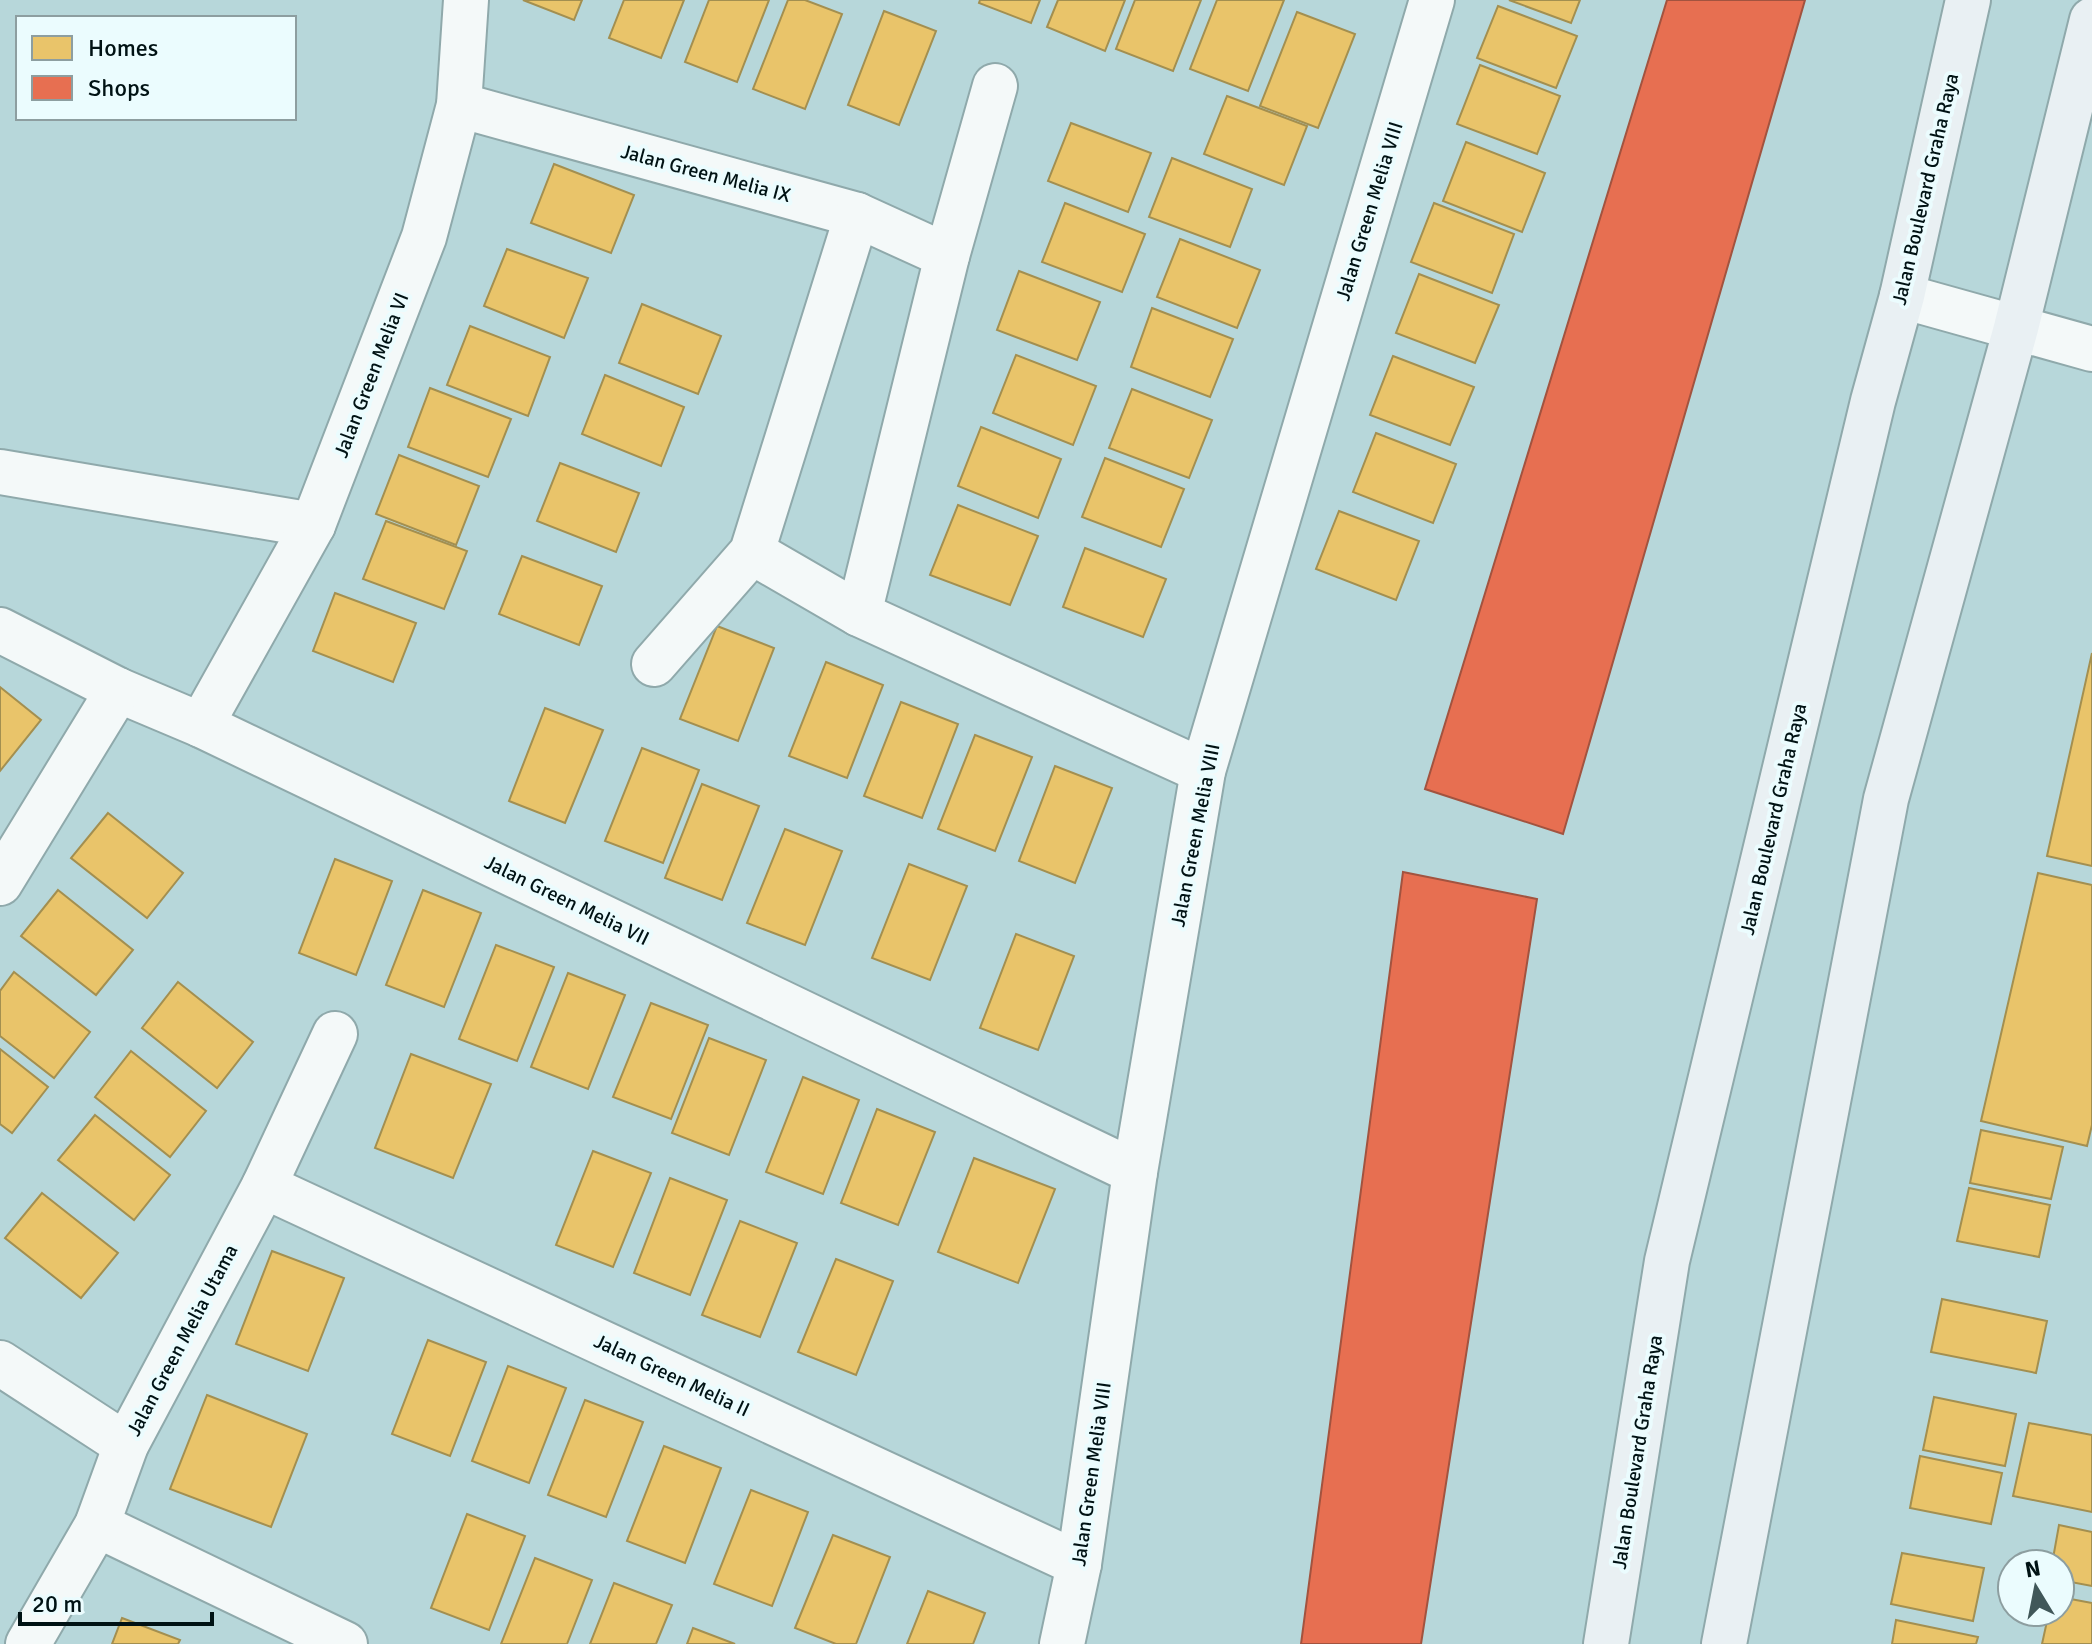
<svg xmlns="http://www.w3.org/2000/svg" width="2092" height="1644" font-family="Signika,sans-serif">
<rect width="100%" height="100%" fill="#b7d7da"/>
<g fill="#e9c46a" stroke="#a38f50" stroke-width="2">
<path d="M 523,0 L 582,0 L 574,20 Z"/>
<path d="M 624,0 L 684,0 L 661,58 L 609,38 Z"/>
<path d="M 709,0 L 769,0 L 737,82 L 685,62 Z"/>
<path d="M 788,0 L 805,0 L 842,14 L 805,109 L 753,89 Z"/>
<path d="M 980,0 L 1040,0 L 1031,23 L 979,3 Z"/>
<path d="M 1058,0 L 1125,0 L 1105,51 L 1047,27 Z"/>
<path d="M 1135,0 L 1201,0 L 1173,71 L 1116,49 Z"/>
<path d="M 1217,0 L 1284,0 L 1248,91 L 1190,69 Z"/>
<path d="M 1509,0 L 1580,0 L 1571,23 Z"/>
<path d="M 1498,6 L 1577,36 L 1556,88 L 1477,58 Z"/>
<path d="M 884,11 L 936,31 L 899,125 L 848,105 Z"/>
<path d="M 1297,12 L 1355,34 L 1318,128 L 1260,106 Z"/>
<path d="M 1480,65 L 1560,96 L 1537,154 L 1457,124 Z"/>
<path d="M 1227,96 L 1307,126 L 1284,185 L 1204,154 Z"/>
<path d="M 1071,123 L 1151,153 L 1128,212 L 1048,181 Z"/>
<path d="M 1466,142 L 1545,173 L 1522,232 L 1443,201 Z"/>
<path d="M 1172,158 L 1252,189 L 1230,247 L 1149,217 Z"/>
<path d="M 554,164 L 634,195 L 611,253 L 531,223 Z"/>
<path d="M 1065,203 L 1145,234 L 1122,292 L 1042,262 Z"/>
<path d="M 1434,203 L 1514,234 L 1492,293 L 1411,262 Z"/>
<path d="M 1180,239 L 1260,270 L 1237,328 L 1157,297 Z"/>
<path d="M 507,249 L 588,278 L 564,338 L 484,306 Z"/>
<path d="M 1019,271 L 1100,302 L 1077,360 L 997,330 Z"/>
<path d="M 1419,274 L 1499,305 L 1475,363 L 1396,333 Z"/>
<path d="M 642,304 L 721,336 L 698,394 L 619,363 Z"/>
<path d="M 1152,308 L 1233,339 L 1210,397 L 1131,367 Z"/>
<path d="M 470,326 L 550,357 L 528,416 L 447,385 Z"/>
<path d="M 1016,355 L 1096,386 L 1073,445 L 993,413 Z"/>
<path d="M 1393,356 L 1474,387 L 1450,445 L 1370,415 Z"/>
<path d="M 605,375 L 684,407 L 661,466 L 582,434 Z"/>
<path d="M 430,388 L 511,419 L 488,477 L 408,447 Z"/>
<path d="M 1132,389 L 1212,420 L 1189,478 L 1109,448 Z"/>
<path d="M 981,427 L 1061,459 L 1038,518 L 958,486 Z"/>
<path d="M 1376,433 L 1456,464 L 1433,523 L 1353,492 Z"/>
<path d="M 399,455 L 479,486 L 456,545 L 376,514 Z"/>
<path d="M 1105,458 L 1184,489 L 1161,547 L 1082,517 Z"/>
<path d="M 560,463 L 639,493 L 616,552 L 537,521 Z"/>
<path d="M 958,505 L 1038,536 L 1010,605 L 930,575 Z"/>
<path d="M 1339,511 L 1419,541 L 1396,600 L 1316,569 Z"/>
<path d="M 386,521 L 467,551 L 444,609 L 363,579 Z"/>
<path d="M 1085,548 L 1166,579 L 1143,637 L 1063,607 Z"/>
<path d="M 522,556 L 602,586 L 579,645 L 499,614 Z"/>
<path d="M 335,593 L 416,623 L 393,682 L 313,651 Z"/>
<path d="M 717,626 L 774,648 L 738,741 L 680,719 Z"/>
<path d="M 2092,653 L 2092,866 L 2047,856 Z"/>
<path d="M 826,662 L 883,685 L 847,778 L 789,756 Z"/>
<path d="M 0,687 L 41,720 L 0,771 Z"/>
<path d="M 901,702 L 958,724 L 922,818 L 864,796 Z"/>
<path d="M 545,708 L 603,730 L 565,823 L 509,801 Z"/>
<path d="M 975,735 L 1032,757 L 995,851 L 938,829 Z"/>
<path d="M 642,748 L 699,770 L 663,863 L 605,841 Z"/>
<path d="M 1055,766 L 1112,788 L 1075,883 L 1019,861 Z"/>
<path d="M 702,784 L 759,806 L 722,900 L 665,878 Z"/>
<path d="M 108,813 L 183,873 L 147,918 L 71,858 Z"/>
<path d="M 785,829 L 842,851 L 805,945 L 747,923 Z"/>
<path d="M 335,859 L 392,881 L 356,975 L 299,953 Z"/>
<path d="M 909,864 L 967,886 L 930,980 L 872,958 Z"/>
<path d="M 2038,873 L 2092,885 L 2092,1125 L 2087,1146 L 1981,1121 Z"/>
<path d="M 58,890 L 133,950 L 96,995 L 21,936 Z"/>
<path d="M 423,890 L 481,913 L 444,1007 L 386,985 Z"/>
<path d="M 1016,934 L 1074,956 L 1038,1050 L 980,1028 Z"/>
<path d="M 496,945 L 554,967 L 517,1061 L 459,1039 Z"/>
<path d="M 14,972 L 90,1032 L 54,1078 L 0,1036 L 0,991 Z"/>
<path d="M 568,973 L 625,995 L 588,1089 L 531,1067 Z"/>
<path d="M 178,982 L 253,1042 L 217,1088 L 142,1028 Z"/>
<path d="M 651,1003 L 708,1025 L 671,1119 L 613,1097 Z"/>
<path d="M 709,1038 L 766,1060 L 729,1155 L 672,1133 Z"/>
<path d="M 0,1049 L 48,1087 L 12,1133 L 0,1124 Z"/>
<path d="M 131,1051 L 206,1111 L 170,1157 L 95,1097 Z"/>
<path d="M 411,1054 L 491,1084 L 453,1178 L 375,1148 Z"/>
<path d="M 803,1077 L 859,1100 L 823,1194 L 766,1172 Z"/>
<path d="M 877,1109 L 935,1132 L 898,1225 L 841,1203 Z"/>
<path d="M 95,1115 L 170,1175 L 134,1220 L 58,1160 Z"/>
<path d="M 1981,1130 L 2063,1147 L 2051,1199 L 1970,1183 Z"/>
<path d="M 593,1151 L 651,1173 L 613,1267 L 556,1245 Z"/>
<path d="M 974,1158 L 1055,1189 L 1018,1283 L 938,1252 Z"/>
<path d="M 670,1178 L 727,1200 L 690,1295 L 634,1273 Z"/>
<path d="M 1969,1188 L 2050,1205 L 2039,1257 L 1957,1241 Z"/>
<path d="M 42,1193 L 118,1253 L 81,1298 L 5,1238 Z"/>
<path d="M 740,1221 L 797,1243 L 760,1337 L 702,1315 Z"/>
<path d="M 272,1251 L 344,1278 L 308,1371 L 236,1344 Z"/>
<path d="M 836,1259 L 893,1281 L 856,1375 L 798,1352 Z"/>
<path d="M 1942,1299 L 2047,1321 L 2036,1373 L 1931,1352 Z"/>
<path d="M 428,1340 L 486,1362 L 450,1456 L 392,1434 Z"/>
<path d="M 508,1366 L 566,1388 L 529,1483 L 472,1461 Z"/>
<path d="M 207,1395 L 307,1434 L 271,1527 L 170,1489 Z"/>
<path d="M 1934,1397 L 2016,1414 L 2005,1466 L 1923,1450 Z"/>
<path d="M 585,1400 L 643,1422 L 606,1517 L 548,1495 Z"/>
<path d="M 2029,1423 L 2092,1435 L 2092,1512 L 2013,1496 Z"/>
<path d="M 664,1446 L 721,1468 L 685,1563 L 627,1541 Z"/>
<path d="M 1920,1456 L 2002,1473 L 1991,1524 L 1910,1508 Z"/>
<path d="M 751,1490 L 808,1512 L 772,1606 L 714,1584 Z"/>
<path d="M 467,1514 L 525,1536 L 489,1630 L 431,1608 Z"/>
<path d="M 2059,1525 L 2092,1532 L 2092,1586 L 2060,1580 L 2060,1564 L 2052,1564 Z"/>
<path d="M 833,1535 L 890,1557 L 856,1644 L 836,1644 L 795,1628 Z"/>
<path d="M 1902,1553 L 1984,1568 L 1973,1621 L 1891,1604 Z"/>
<path d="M 535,1558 L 592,1580 L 567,1644 L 501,1644 Z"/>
<path d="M 614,1583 L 672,1605 L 656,1644 L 590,1644 Z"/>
<path d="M 928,1591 L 985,1613 L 973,1644 L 907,1644 Z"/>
<path d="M 2060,1597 L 2092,1603 L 2092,1644 L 2042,1644 L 2049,1612 L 2060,1612 Z"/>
<path d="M 122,1618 L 180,1640 L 178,1644 L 112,1644 Z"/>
<path d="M 1896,1620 L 1978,1637 L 1976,1644 L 1892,1644 Z"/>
<path d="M 693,1628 L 735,1644 L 687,1644 Z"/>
</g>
<g fill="#e76f51" stroke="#a2533f" stroke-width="2">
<path d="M 1667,0 L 1805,0 L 1563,834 L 1425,789 Z"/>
<path d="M 1403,872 L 1537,899 L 1421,1644 L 1301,1644 Z"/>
</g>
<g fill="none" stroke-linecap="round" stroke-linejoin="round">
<defs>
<g id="street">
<path d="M 459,105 L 857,215 L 947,256"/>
<path d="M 1902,296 L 2092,349"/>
<path d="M 0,472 L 313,525"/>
<path d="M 752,552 L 859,614 L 1203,771"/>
<path d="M 859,614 L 947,256 L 995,86"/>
<path d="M 0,630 L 118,690 L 201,725 L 1135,1172"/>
<path d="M 654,664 L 752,552 L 857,215"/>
<path d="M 201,725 L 313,525 L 424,237 L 459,105 L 466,0"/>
<path d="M 0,883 L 118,690"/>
<path d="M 264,1186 L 1079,1564"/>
<path d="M 0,1363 L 126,1445"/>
<path d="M 97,1525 L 345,1644"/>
<path d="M 28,1644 L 97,1525 L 126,1445 L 264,1186 L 335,1034"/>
<path d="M 1062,1644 L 1079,1564 L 1135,1172 L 1203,771 L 1432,0"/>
</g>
<g id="secondary">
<path d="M 1606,1644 L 1667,1261 L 1873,401 L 1902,296 L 1968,0"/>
<path d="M 1724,1644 L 1886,799 L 2016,328 L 2092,20"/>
</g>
</defs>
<use href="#street" stroke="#8fa9ab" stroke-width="48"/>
<use href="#secondary" stroke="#8fa9ab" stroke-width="48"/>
<use href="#street" stroke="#f4f9f9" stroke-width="44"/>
<use href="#secondary" stroke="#e9f0f3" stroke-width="44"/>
</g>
<g text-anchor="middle" stroke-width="8" stroke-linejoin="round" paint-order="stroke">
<g font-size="20" fill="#001214" stroke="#ebfcfe">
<text transform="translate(706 173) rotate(15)" y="7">Jalan Green Melia IX</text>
<text transform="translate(1925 189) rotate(-77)" y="7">Jalan Boulevard Graha Raya</text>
<text transform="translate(1369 211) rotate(-73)" y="7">Jalan Green Melia VIII</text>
<text transform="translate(371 375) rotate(-69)" y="7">Jalan Green Melia VI</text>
<text transform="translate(1773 819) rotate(-77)" y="7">Jalan Boulevard Graha Raya</text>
<text transform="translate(1195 835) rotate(-79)" y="7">Jalan Green Melia VIII</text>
<text transform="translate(567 900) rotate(26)" y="7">Jalan Green Melia VII</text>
<text transform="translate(182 1340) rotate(-62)" y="7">Jalan Green Melia Utama</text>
<text transform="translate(672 1375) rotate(25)" y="7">Jalan Green Melia II</text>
<text transform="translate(1637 1452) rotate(-81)" y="7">Jalan Boulevard Graha Raya</text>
<text transform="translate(1091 1474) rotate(-82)" y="7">Jalan Green Melia VIII</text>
</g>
</g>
<rect x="16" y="16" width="280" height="104" fill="#ebfcfe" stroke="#8d9ea0" stroke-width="2"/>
<rect x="32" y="36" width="40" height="24" fill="#e9c46a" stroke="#8d9ea0" stroke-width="2"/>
<text x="88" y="56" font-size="24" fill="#001214">Homes</text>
<rect x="32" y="76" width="40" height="24" fill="#e76f51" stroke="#8d9ea0" stroke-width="2"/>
<text x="88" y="96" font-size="24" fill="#001214">Shops</text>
<g transform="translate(2036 1588) rotate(350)"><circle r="38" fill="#ebfcfe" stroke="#8d9ea0" stroke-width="2"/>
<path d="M0-6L14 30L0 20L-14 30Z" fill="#405759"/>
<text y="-12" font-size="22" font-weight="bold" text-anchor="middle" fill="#001214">N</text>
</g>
<path d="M20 1612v12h192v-12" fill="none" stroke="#001214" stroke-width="4"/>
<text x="32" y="1612" font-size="24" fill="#001214" stroke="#ebfcfe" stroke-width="6" paint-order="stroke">20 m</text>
</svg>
